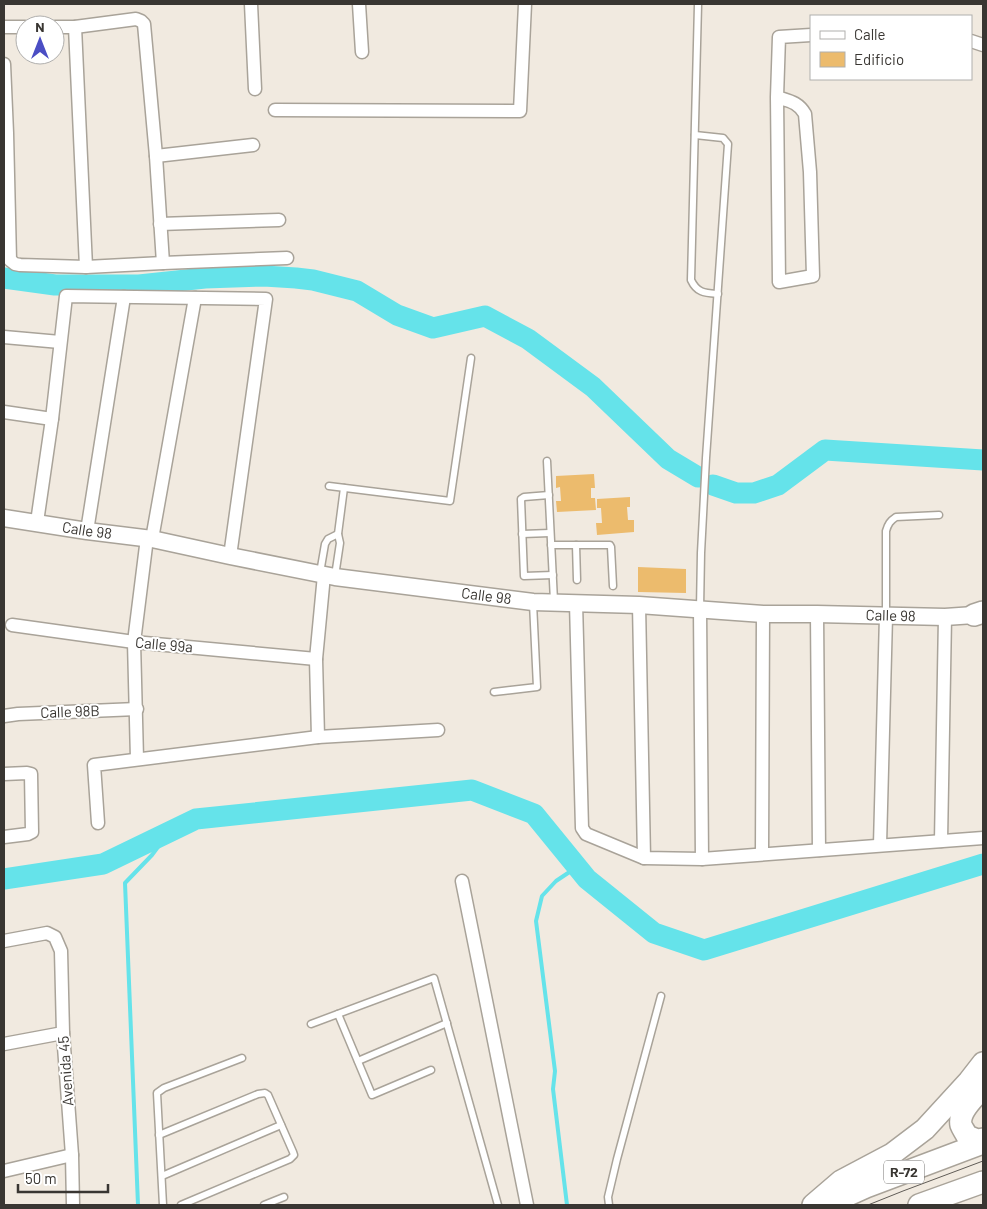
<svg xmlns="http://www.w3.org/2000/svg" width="987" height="1209" font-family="Barlow,sans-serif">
<rect width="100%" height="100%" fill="#f1eae0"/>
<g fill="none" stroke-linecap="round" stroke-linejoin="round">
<g stroke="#65e3ea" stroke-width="4">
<path d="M 138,1205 L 125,883 L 152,855 L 169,832"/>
<path d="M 567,1205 L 553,1089 L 555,1071 L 536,921 L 542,896 L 556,881 L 577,867"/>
</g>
<g stroke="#65e3ea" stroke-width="21">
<path d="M 4,278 L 55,285 L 139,285 L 205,278 L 264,276 L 296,278 L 313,280 L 357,291 L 397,315 L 433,328 L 485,316 L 528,339 L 593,387 L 668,459 L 698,477"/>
<path d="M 713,485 L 736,493 L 754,493 L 778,485 L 825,450 L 983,460"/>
<path d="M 4,879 L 103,864 L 196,819 L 472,790 L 534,814 L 587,879 L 654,933 L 704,950 L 983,864"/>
</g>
</g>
<g fill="#ecbb6d">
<path d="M 594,474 L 595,488 L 591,488 L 591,498 L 595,498 L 596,510 L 557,512 L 556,501 L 561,501 L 560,487 L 556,488 L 556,476 Z"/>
<path d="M 630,497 L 630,507 L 627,507 L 628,520 L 634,520 L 634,532 L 597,535 L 596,523 L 602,523 L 601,508 L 597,508 L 597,499 Z"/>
<path d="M 638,567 L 686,569 L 686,593 L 638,592 Z"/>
</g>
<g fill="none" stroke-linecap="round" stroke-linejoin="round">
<defs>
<g id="service">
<path d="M 698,5 L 691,280 C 697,293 705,293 718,294"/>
<path d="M 695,135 L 723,138 L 728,144 L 706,458 L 701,553 L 700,609"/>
<path d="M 547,461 L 554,601"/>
<path d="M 329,486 L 450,501 L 471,358"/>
<path d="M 549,495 L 524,497 L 521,499 L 524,576 L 553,575"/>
<path d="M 522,534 L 550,533"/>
<path d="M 551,545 L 610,545 L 611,547 L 613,586"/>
<path d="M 576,545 L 577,580"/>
<path d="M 320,573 L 325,544 L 328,539 L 338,534"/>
<path d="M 335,576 L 340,543 L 338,534 L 344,488"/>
<path d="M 886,614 L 886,531 C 888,524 890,521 896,517 L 939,515"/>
<path d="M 494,692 L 537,687 L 533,603"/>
<path d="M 338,1014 L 372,1095 L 431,1070"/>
<path d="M 311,1024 L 434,978 L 498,1205"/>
<path d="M 358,1061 L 447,1023"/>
<path d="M 159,1135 L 258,1094 L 265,1093 L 268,1095 L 293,1152 L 294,1155 L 290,1159 L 181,1205"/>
<path d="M 162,1176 L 281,1125"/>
<path d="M 163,1205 L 157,1093 L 164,1088 L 242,1058"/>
<path d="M 264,1205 L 284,1197"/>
<path d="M 609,1205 L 608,1197 L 617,1159 L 661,996"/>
</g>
<g id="minor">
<path d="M 251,4 L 255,89"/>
<path d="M 359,4 L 362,52"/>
<path d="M 4,27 L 25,27"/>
<path d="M 55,27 L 75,27 L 136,19 L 141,21 L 144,24 L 156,156 L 163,263"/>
<path d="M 75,27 L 86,267"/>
<path d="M 971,41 L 983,45"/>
<path d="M 4,64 L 7,133 L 10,260 L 15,264 L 20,265 L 86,267 L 163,263 L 287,258"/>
<path d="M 777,97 C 789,101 798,102 805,114 L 810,172 L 813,276 L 779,282 L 777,97 L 779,37 L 811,35"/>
<path d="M 275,110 L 520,111 L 525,4"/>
<path d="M 156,156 L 253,145"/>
<path d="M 160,224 L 279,220"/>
<path d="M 4,337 L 60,342"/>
<path d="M 4,412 L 52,419"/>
<path d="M 37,522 L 52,419 L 66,296 L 266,299 L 230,556"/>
<path d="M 87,531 L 124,297"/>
<path d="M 152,539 L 195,298"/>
<path d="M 576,603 L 582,828 L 586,834 L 644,858 L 702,859 L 983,838"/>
<path d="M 639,605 L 644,858"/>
<path d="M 700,609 L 702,859"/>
<path d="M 817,614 L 819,850"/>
<path d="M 12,625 L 134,642 L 316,659"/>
<path d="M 4,716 L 18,714 L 137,709"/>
<path d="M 318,737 L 316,659 L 324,575"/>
<path d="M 137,759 L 134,642 L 147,538"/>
<path d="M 4,774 L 27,773 L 31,774 L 32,832 L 28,834 L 4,837"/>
<path d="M 98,823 L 94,765 L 318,737 L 438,730"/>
<path d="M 941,841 L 945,617"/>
<path d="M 880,845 L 886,616"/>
<path d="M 762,854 L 763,614"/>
<path d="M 462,881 L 527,1205"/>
<path d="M 4,941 L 47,933 L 55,937 L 61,951 L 63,1033 L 72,1155 L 73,1205"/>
<path d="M 4,1044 L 63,1033"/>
<path d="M 4,1171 L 72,1155"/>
</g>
<g id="tertiary">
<path id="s1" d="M 4,518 L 87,531 L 152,539 L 230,556 L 335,577 L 533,602 L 639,605 L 763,614 L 817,614 L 945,617 L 974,615"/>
</g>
<g id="primary">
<path d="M 974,615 L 983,612"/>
<path d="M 983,1088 C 975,1097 958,1111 961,1125 C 962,1128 965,1132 967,1136 L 977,1140 L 983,1139"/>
<path d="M 813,1205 L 841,1181 L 892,1154 L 925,1129 L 969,1081 L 983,1063"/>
<path d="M 826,1205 L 866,1187 L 983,1143"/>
<path d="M 919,1205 L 983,1182"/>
</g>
</defs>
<use href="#service" stroke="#a9a399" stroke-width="9"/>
<use href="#minor" stroke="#a9a399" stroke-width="15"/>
<use href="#tertiary" stroke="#a9a399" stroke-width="19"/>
<use href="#primary" stroke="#a9a399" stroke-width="24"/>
<use href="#service" stroke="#fff" stroke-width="6"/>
<use href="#minor" stroke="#fff" stroke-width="12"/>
<use href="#tertiary" stroke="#fff" stroke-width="16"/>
<use href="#primary" stroke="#fff" stroke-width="21"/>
<path stroke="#605c57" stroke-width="1" d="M 868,1205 L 903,1191 L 983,1161"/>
</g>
<g text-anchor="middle" stroke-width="4" stroke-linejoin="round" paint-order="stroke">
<rect fill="#fff" stroke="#747270" stroke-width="1" x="884" y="1160.5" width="40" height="23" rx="4"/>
<g font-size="14" font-weight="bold" fill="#393632">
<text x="904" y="1177">R-72</text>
</g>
<g font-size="15" fill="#393632" stroke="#fff">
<text dy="5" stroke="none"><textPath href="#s1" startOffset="84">Calle 98</textPath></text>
<text dy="5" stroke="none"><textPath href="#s1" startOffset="489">Calle 98</textPath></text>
<text dy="5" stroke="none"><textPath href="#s1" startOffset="894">Calle 98</textPath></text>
<text transform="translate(164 645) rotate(5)" y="5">Calle 99a</text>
<text transform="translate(70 712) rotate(-2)" y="5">Calle 98B</text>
<text transform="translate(66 1071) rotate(-94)" y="5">Avenida 45</text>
</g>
</g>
<rect width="987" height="1209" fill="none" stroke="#393632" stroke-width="10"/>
<rect x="810" y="15" width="162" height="65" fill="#ffffff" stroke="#b0afad"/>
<rect x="820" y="31" width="25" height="8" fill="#ffffff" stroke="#b0afad"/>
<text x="854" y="40" font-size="15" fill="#393632">Calle</text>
<rect x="820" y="52" width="25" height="15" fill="#ecbb6d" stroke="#b0afad"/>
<text x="854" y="65" font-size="15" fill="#393632">Edificio</text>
<g transform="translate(40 40)"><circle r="24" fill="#ffffff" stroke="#b0afad"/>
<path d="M0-4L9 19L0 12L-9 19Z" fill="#4b4ec4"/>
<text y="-8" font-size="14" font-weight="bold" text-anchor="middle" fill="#393632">N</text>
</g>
<path d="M18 1184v8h90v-8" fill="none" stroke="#393632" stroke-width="2.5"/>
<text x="25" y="1184" font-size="15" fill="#393632" stroke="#ffffff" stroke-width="4" paint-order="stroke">50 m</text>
</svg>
